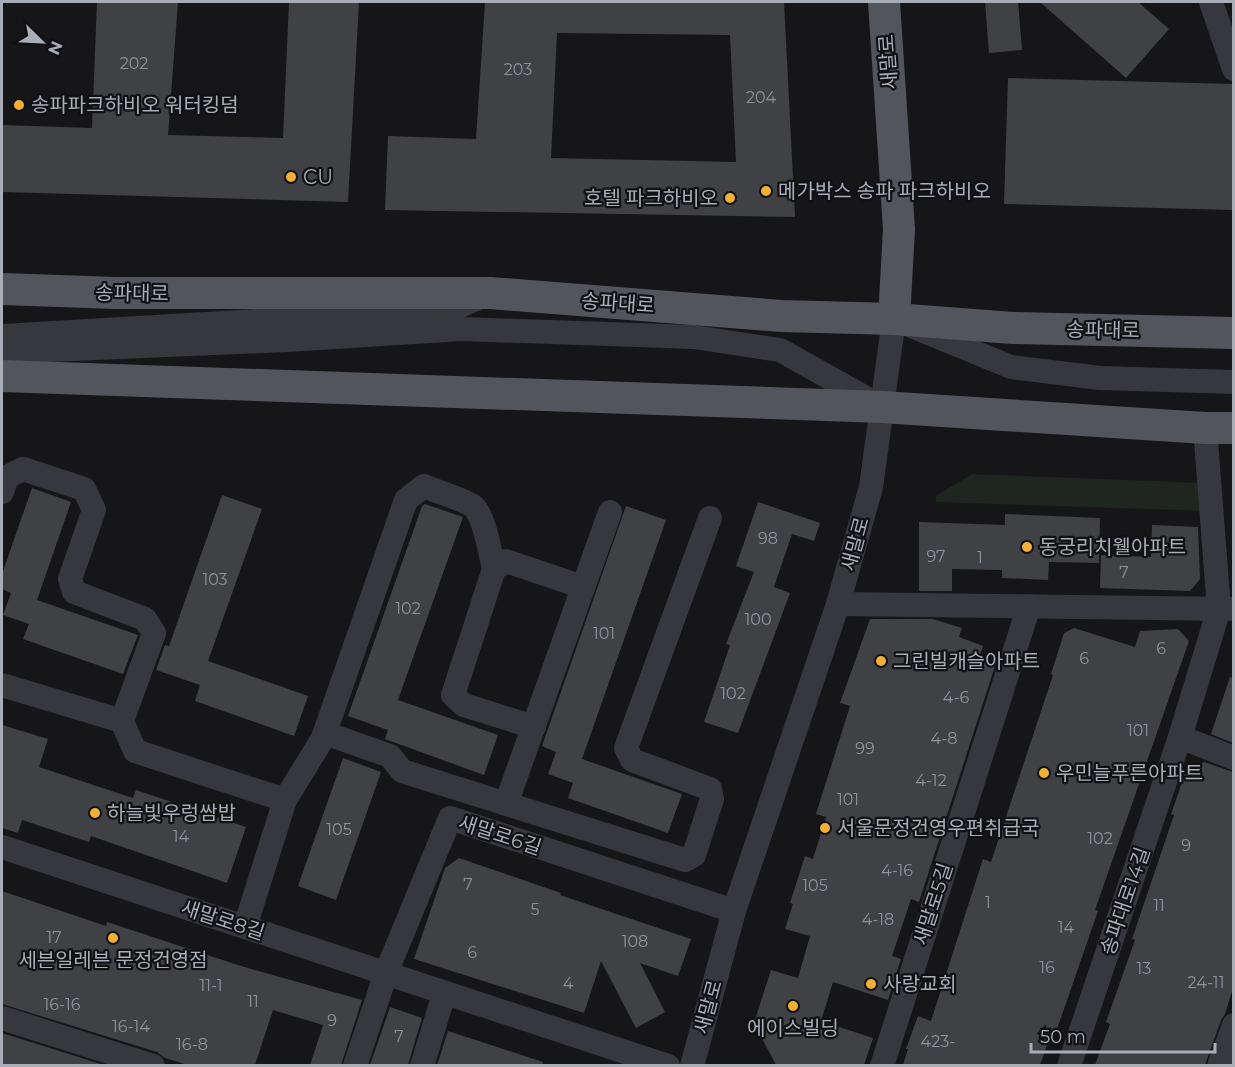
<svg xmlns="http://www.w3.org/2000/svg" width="1235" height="1067" font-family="Montserrat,'Noto Sans KR',sans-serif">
<rect width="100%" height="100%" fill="#161618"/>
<path fill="#1e261f" d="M 972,474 L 1206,483 L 1206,511 L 936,502 L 936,496 Z"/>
<g fill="#404145" fill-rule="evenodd">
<path d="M 97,2 L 178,2 L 168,135 L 283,138 L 289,2 L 359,2 L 348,202 L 2,192 L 2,125 L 92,128 Z"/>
<path d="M 485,2 L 784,2 L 795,217 L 385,210 L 388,136 L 476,139 ZM 557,33 L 730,35 L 736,162 L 551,158 Z"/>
<path d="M 985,2 L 1018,2 L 1022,50 L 989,53 Z"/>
<path d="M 1040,2 L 1138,2 L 1169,29 L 1126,78 Z"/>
<path d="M 1008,78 L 1233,84 L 1233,210 L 1004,204 Z"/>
<path d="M 32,488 L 71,502 L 37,600 L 138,635 L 123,674 L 23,639 L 29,624 L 3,615 L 11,593 L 2,589 L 2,574 Z"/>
<path d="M 222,495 L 262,509 L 208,661 L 308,696 L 294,736 L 195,701 L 200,685 L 156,670 L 165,645 L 169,646 Z"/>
<path d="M 758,502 L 820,523 L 814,541 L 792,534 L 774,587 L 790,593 L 738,733 L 704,722 L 730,645 L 726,644 L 754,572 L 736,566 Z"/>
<path d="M 425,504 L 463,517 L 398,700 L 498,735 L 484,775 L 385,739 L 388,730 L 348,716 L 422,506 Z"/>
<path d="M 626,506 L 666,520 L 582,759 L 682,794 L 668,833 L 568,798 L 573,783 L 548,774 L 556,752 L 542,746 Z"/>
<path d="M 1005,514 L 1100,518 L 1099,563 L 1049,562 L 1048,580 L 1002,578 L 1002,570 L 952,569 L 952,591 L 919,591 L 919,522 L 1005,525 Z"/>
<path d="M 1152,525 L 1198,527 L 1200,579 L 1190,591 L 1100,588 L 1101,555 L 1151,557 Z"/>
<path d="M 870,619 L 933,619 L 962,628 L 959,637 L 983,646 L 978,661 L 995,666 L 919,902 L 911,899 L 892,956 L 901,959 L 888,1000 L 833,982 L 821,1021 L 873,1038 L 864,1065 L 776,1065 L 754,1023 L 771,970 L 798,978 L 810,936 L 785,929 L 793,904 L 790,903 L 805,856 L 813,859 L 826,817 L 816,814 L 850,706 L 840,703 Z"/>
<path d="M 1074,628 L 1135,647 L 1140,631 L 1178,629 L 1189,641 L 1095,910 L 1098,911 L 1055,1035 L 1051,1034 L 1040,1065 L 903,1065 L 908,1049 L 906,1049 L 918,1016 L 931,1021 L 983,859 L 991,862 L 1053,675 L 1051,674 L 1064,633 Z"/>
<path d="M 1230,677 L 1233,678 L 1233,743 L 1211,734 Z"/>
<path d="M 2,725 L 48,739 L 39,767 L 133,798 L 136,790 L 246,827 L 227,883 L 91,836 L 89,842 L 22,820 L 18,833 L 2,828 Z"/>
<path d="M 343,758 L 381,772 L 336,900 L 298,886 Z"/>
<path d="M 1204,762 L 1233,772 L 1233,988 L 1225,1014 L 1221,1020 L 1205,1065 L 1095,1065 L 1110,1024 L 1106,1022 L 1135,940 L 1132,939 L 1174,815 L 1171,814 L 1185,774 Z"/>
<path d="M 459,858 L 561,893 L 560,895 L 691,939 L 678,976 L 640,963 L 665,1012 L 636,1028 L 601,961 L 584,1013 L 414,959 L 445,868 Z"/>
<path d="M 2,891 L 106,926 L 107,922 L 241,966 L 362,1000 L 341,1065 L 310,1065 L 323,1025 L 273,1010 L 255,1065 L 188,1065 L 165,1058 L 157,1052 L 2,1004 Z"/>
<path d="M 390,1007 L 422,1018 L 408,1065 L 370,1065 Z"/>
<path d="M 448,1031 L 543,1062 L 542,1065 L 437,1065 Z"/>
<path d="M 2,1033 L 104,1065 L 2,1065 Z"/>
</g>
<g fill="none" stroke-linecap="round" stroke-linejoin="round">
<g stroke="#37383d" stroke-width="24">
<path d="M 1211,2 L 1234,69"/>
<path d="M 3,336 L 273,320 L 436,317 L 482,296"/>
<path d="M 2,352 L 287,340 L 462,329 L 694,337 L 780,350 L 880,406"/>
<path d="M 2,492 L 7,477 L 23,469 L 84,489 L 94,510 L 70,579 L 74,592 L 145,619 L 154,633 L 122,721 L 135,751 L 285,800"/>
<path d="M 838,604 L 1234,609"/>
<path d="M 2,685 L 122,721"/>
<path d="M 534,727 L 464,705 L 453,695 L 494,569 L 506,561 L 583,587"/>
<path d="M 325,733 L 390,756 L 402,771 L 685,860 L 694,855 L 712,799 L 710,789 L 632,760 L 626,748 L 710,518"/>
<path d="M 1180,737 L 1234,758"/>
<path d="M 506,804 L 610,512"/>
<path d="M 2,847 L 668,1066"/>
<path d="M 245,927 L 285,800 L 323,738 L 406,500 L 424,486 C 435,491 465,500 473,506 C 485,517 490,553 494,569"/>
<path d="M 2,1018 L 153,1066"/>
<path d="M 355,1066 L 386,973 L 450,818 L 734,911"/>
<path d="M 422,1066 L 444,994"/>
<path d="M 692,1066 L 734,911 L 838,604 L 871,487 L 894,319 L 1011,367 L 1100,378 L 1234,382"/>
<path d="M 882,1066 L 1029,606"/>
<path d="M 1069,1066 L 1180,737 L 1219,609 L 1205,428"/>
<path d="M 1219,1066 L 1234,1025"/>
</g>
<g stroke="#53555c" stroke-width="32">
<path d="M 884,2 L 899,229 L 894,319"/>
<path d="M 2,289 L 115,293 L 490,293 L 781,316 L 894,319 L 1013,328 L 1234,333"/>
<path d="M 2,376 L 882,407 L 1205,428 L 1234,428"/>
</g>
</g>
<g fill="#f2b134" stroke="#111113" stroke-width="2">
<circle cx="19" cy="105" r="6"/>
<circle cx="291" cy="177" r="6"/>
<circle cx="766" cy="191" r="6"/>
<circle cx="730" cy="198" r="6"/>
<circle cx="1027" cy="547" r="6"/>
<circle cx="881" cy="661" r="6"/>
<circle cx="1044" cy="773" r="6"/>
<circle cx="95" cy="813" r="6"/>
<circle cx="825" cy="828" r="6"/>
<circle cx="113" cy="938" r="6"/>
<circle cx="871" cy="984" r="6"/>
<circle cx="793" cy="1006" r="6"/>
</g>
<g text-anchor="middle" stroke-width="4.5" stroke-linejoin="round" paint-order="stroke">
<g font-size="16" fill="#8e929b">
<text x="134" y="69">202</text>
<text x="518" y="75">203</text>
<text x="761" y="103">204</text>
<text x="768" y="544">98</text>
<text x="936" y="562">97</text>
<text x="980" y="563">1</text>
<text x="1124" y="578">7</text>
<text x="215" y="585">103</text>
<text x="408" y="614">102</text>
<text x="758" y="625">100</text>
<text x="604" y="639">101</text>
<text x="1161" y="654">6</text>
<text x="1084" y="664">6</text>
<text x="733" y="699">102</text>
<text x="956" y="703">4-6</text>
<text x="1138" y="736">101</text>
<text x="944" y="744">4-8</text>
<text x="865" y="754">99</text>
<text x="931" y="786">4-12</text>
<text x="848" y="805">101</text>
<text x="339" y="835">105</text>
<text x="181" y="842">14</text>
<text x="1100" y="844">102</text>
<text x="1186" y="851">9</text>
<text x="897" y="876">4-16</text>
<text x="468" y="890">7</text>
<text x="815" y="891">105</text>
<text x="988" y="908">1</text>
<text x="1159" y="911">11</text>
<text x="535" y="915">5</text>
<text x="878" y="925">4-18</text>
<text x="1066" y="933">14</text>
<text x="54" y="943">17</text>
<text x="635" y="947">108</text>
<text x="472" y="958">6</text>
<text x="1047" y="973">16</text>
<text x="1144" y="974">13</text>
<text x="1206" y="988">24-11</text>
<text x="568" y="989">4</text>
<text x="211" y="991">11-1</text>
<text x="253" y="1007">11</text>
<text x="62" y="1010">16-16</text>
<text x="332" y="1026">9</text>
<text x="131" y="1032">16-14</text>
<text x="399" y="1042">7</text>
<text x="938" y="1047">423-</text>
<text x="192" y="1050">16-8</text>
</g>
<g font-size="20" fill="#a8adb8" stroke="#111113">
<text transform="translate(888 62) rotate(-94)" y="7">새말로</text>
<text transform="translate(132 293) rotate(1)" y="7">송파대로</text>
<text transform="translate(618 303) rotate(4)" y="7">송파대로</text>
<text transform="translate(1103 330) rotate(1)" y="7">송파대로</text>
<text transform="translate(855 544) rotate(-75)" y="7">새말로</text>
<text transform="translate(500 835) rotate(18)" y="7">새말로6길</text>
<text transform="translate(1125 901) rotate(-71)" y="7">송파대로14길</text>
<text transform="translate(933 904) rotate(-72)" y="7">새말로5길</text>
<text transform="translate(223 920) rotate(18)" y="7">새말로8길</text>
<text transform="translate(708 1007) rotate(-75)" y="7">새말로</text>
</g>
<g font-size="20" fill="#a8adb8" stroke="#111113" text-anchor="start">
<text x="31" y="112">송파파크하비오 워터킹덤</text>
<text x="303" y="184">CU</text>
<text x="778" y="198">메가박스 송파 파크하비오</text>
<text x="718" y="205" text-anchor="end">호텔 파크하비오</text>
<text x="1039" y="554">동궁리치웰아파트</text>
<text x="893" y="668">그린빌캐슬아파트</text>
<text x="1056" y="780">우민늘푸른아파트</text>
<text x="107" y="820">하늘빛우렁쌈밥</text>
<text x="837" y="835">서울문정건영우편취급국</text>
<text x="113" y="967" text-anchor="middle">세븐일레븐 문정건영점</text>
<text x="883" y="991">사랑교회</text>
<text x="793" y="1035" text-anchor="middle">에이스빌딩</text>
</g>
</g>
<rect width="1235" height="1067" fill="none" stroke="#a8adb8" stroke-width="6"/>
<g transform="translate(42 42) rotate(114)" stroke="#111113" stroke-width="4.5" paint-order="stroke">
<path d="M0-4.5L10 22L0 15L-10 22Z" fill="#a8adb8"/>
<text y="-9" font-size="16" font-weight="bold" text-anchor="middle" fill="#a8adb8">N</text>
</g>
<path d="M1031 1043v9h184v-9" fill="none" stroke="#a8adb8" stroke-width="3"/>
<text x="1040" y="1043" font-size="18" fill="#a8adb8" stroke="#111113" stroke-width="4.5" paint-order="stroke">50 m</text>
</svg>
